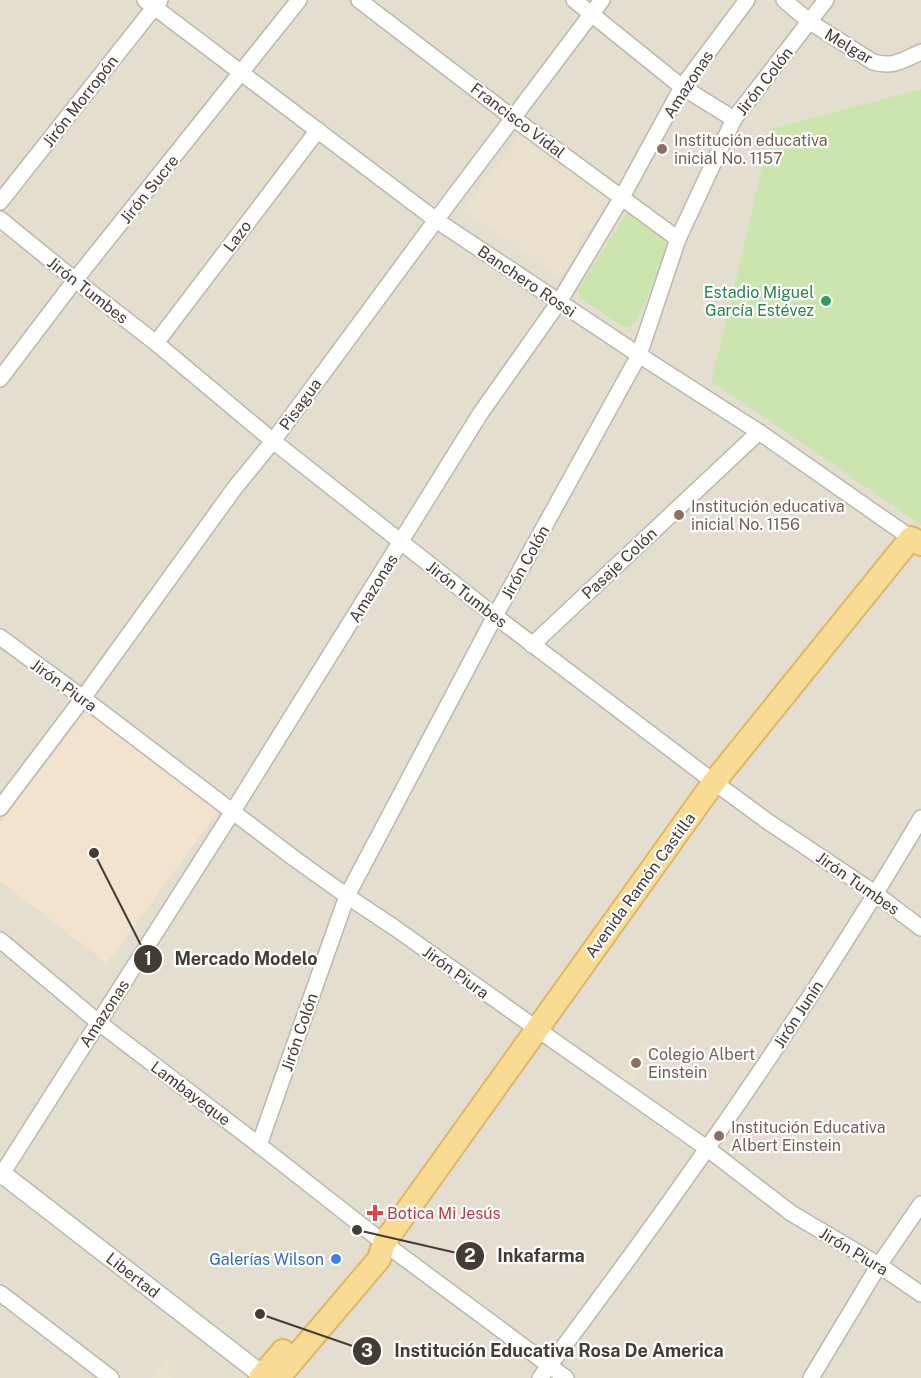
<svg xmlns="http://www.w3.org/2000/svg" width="921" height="1378" font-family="'Public Sans',sans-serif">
<rect width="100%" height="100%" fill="#f1ece3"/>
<rect fill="#e4ded1" x="0" y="0" width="921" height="1378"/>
<path fill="#f3e3ce" d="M 92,707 L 222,806 L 107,963 L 0,881 L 0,824 L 80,719 Z"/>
<g fill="#e9e1cd">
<path d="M 524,131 L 611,197 L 590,229 L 582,233 L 577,240 L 580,246 L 560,277 L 463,210 Z"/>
<path d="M 644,1040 L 655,1048 L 629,1086 L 617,1078 Z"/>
<path d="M 168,1358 L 179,1368 L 171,1378 L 152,1378 Z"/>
</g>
<g fill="#cce4ad">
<path d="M 921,89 L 921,525 L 722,388 L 713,384 L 712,376 L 721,343 L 771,129 Z"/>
<path d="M 632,210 L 674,244 L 634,324 L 630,327 L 623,327 L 582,299 L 579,296 L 579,288 L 628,212 Z"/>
</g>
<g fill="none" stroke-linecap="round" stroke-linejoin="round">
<defs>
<g id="minor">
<path d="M 145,0 L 436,220 L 639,355 L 759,432 L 911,538"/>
<path d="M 359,0 L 513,118 L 678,239"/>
<path d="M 574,0 L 682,87 L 734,119"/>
<path d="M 784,0 L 810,22 L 873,62 C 893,68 903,60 921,52"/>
<path d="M 0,202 L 160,0"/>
<path d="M 0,219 L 75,280 L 156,343 L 273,441 L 495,616 L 714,782 L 767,821 L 876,894 L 921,928"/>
<path d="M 156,343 L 318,130"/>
<path d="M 0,379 L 75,280 L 299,0"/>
<path d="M 0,637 L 83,698 L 295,859 L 347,896 L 395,928 L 537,1029 L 708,1149 L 791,1213 L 879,1265 L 921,1294"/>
<path d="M 532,645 L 759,432"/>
<path d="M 0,808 L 83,698 L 234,489 L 273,441 L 436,220 L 602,0"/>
<path d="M 0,940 L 98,1022 L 259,1145 L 384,1243 L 566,1378"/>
<path d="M 259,1145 L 347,896 L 495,616 L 639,355 L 678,239 L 734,119 L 826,0"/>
<path d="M 0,1177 L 233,811 L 480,414 L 559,302 L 622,197 L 682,87 L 747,0"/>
<path d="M 0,1293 L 111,1378"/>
<path d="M 540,1378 C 676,1198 806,1013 921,818"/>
<path d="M 811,1378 L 879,1265 L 921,1204"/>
</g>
<path id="tertiary" d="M 0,1172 L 266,1378"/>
<g id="primary">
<path d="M 260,1378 L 283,1351"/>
<path d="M 278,1378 L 379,1259 L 384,1243 L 714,782 L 911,538 L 921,544"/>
</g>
</defs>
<use href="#minor" stroke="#beb7a9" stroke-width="18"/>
<use href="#tertiary" stroke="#beb7a9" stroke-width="21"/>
<use href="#primary" stroke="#ddb764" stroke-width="26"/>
<use href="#minor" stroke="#fff" stroke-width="15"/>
<use href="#tertiary" stroke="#fff" stroke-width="18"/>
<use href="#primary" stroke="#f9db93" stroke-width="22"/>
</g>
<g fill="#8d6e63" stroke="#fff" stroke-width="2">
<circle cx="662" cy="149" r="6"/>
<circle cx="679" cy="515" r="6"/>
<circle cx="636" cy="1063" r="6"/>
<circle cx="719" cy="1136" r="6"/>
</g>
<circle fill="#2e9e5b" stroke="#fff" stroke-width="2" cx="826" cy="301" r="6"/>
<path fill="#e0444e" stroke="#fff" stroke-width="2" d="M372 1204h6v6h6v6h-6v6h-6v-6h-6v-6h6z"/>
<circle fill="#3f7fe0" stroke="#fff" stroke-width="2" cx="336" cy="1259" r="6"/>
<g text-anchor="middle" stroke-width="4.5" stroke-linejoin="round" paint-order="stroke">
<g font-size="16" fill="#423c34" stroke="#fff">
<text transform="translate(849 46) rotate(31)" y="6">Melgar</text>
<text transform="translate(764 81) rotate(-52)" y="6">Jirón Colón</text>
<text transform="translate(688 84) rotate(-57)" y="6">Amazonas</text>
<text transform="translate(80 101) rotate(-52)" y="6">Jirón Morropón</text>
<text transform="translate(518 120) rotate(37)" y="6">Francisco Vidal</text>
<text transform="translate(149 189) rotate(-51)" y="6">Jirón Sucre</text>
<text transform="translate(237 236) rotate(-53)" y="6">Lazo</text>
<text transform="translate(527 281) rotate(34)" y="6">Banchero Rossi</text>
<text transform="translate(88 290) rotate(38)" y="6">Jirón Tumbes</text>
<text transform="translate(300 404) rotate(-54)" y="6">Pisagua</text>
<text transform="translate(525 562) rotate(-61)" y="6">Jirón Colón</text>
<text transform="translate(619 563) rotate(-43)" y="6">Pasaje Colón</text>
<text transform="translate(373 588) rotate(-58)" y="6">Amazonas</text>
<text transform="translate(467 594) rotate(38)" y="6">Jirón Tumbes</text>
<text transform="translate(64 685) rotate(36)" y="6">Jirón Piura</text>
<text transform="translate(858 883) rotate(35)" y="6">Jirón Tumbes</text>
<text transform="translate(640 885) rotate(-54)" y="6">Avenida Ramón Castilla</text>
<text transform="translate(456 972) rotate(36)" y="6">Jirón Piura</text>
<text transform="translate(104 1013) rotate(-57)" y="6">Amazonas</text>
<text transform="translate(798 1014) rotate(-57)" y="6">Jirón Junín</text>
<text transform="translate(299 1032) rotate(-71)" y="6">Jirón Colón</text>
<text transform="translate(191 1093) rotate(37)" y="6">Lambayeque</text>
<text transform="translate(854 1251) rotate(31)" y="6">Jirón Piura</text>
<text transform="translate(133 1275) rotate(38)" y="6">Libertad</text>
</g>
<g font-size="16" fill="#785e54" stroke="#fff" text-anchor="start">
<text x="674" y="146">Institución educativa<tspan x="674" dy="18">inicial No. 1157</tspan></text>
<text x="691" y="512">Institución educativa<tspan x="691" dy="18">inicial No. 1156</tspan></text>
<text x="648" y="1060">Colegio Albert<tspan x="648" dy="18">Einstein</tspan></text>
<text x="731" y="1133">Institución Educativa<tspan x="731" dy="18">Albert Einstein</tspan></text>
</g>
<g font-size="16" fill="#27864d" stroke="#fff" text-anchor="end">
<text x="814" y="298">Estadio Miguel<tspan x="814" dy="18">García Estévez</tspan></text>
</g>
<g font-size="16" fill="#be3a42" stroke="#fff" text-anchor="start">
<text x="387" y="1219">Botica Mi Jesús</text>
</g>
<g font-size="16" fill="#366cbe" stroke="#fff" text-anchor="end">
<text x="324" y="1265">Galerías Wilson</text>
</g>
</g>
<path fill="none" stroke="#423c34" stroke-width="2" d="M94 853L148 959M357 1230L470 1256M260 1314L367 1351"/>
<g fill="#423c34" stroke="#fff" stroke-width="2">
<circle cx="94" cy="853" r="6"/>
<circle cx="357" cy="1230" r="6"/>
<circle cx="260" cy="1314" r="6"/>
<circle cx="148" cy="959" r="15"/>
<circle cx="470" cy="1256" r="15"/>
<circle cx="367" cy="1351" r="15"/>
</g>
<g font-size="18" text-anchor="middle" font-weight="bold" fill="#fff">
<text x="148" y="965">1</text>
<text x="470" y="1262">2</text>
<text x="367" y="1357">3</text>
</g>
<g font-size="18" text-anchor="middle" font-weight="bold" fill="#423c34" stroke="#fff" stroke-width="4.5" stroke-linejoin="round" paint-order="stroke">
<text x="246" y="965">Mercado Modelo</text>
<text x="541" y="1262">Inkafarma</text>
<text x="559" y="1357">Institución Educativa Rosa De America</text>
</g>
</svg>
